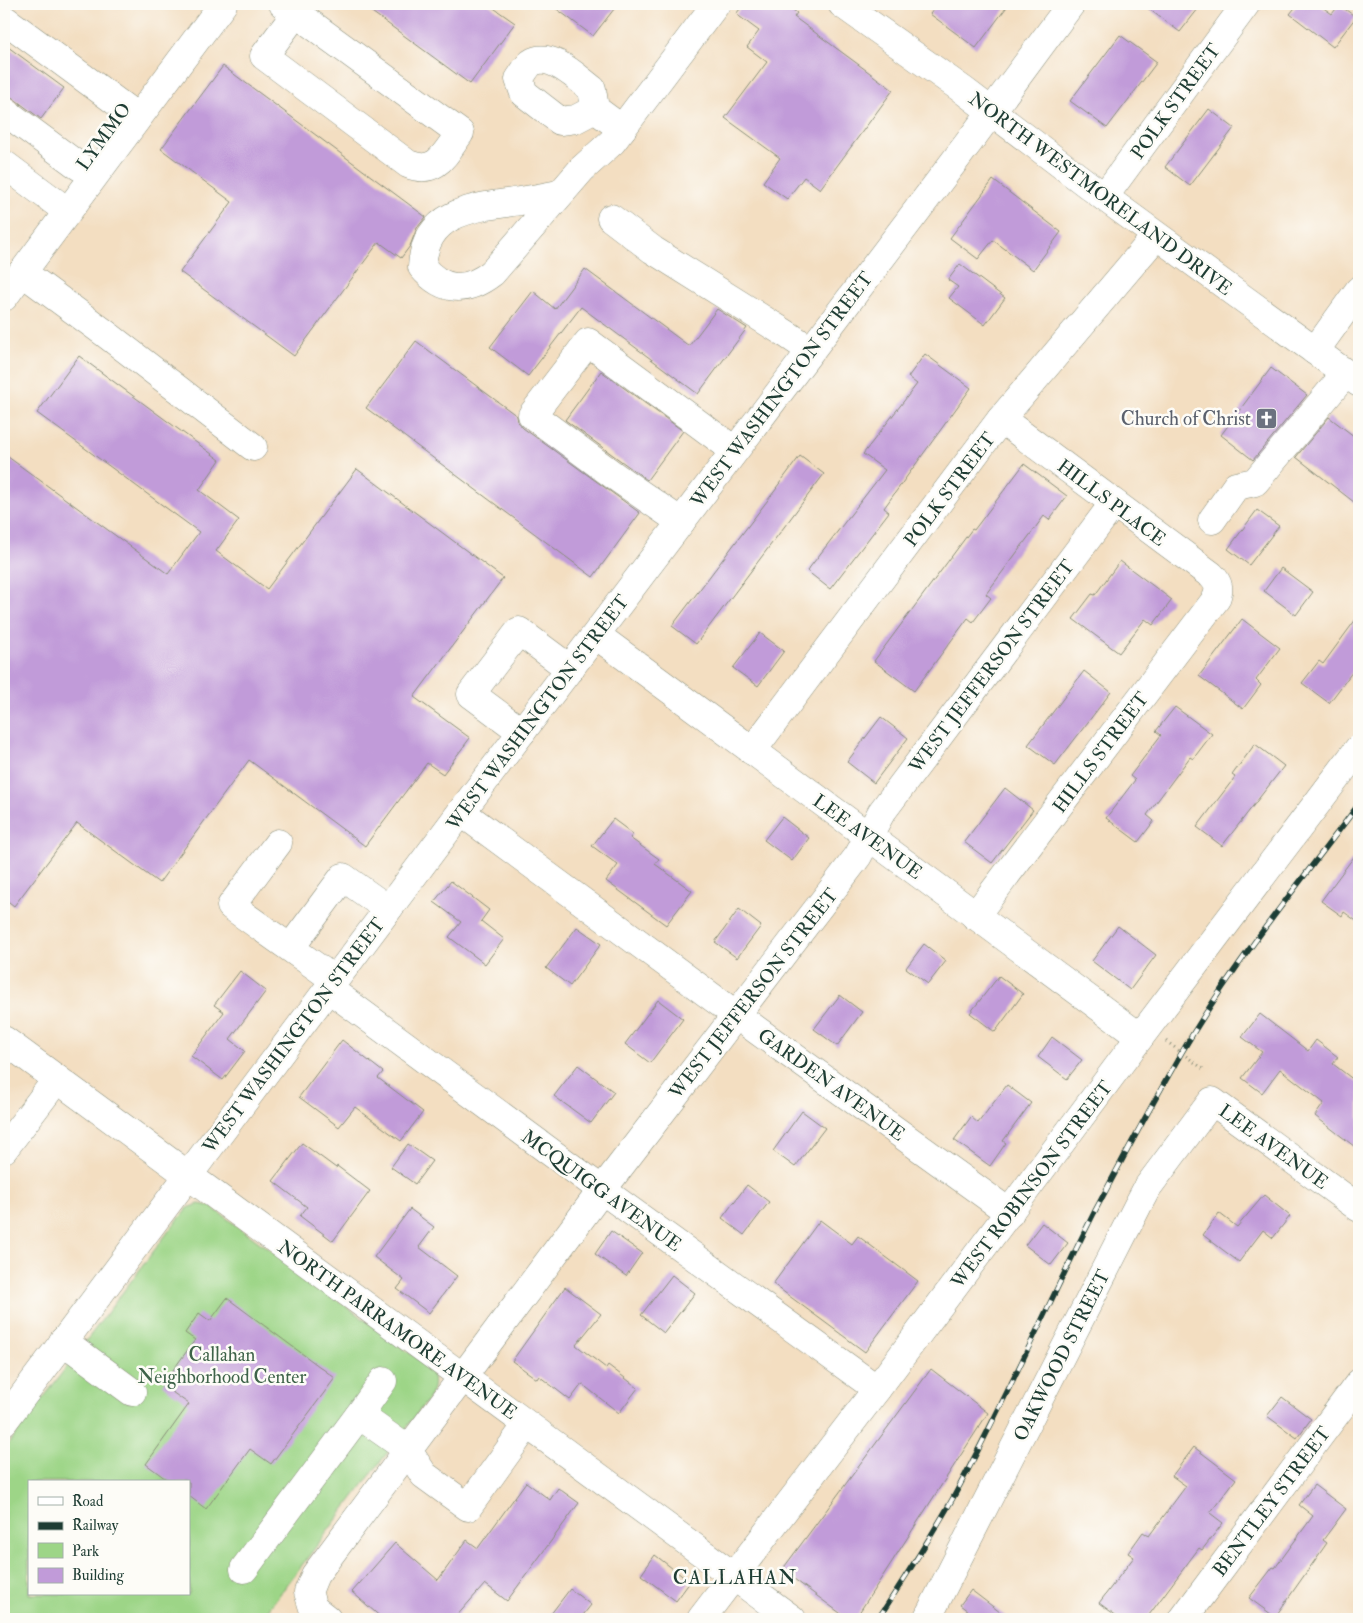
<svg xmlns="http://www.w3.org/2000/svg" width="1363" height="1623" font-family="'IM FELL Double Pica',serif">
<rect width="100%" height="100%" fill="#fdfcf7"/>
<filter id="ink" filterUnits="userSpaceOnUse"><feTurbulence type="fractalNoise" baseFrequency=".02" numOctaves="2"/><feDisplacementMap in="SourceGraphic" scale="10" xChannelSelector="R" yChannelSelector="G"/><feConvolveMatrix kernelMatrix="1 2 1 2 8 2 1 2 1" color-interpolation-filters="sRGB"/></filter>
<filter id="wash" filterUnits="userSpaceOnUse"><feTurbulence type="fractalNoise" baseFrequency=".0096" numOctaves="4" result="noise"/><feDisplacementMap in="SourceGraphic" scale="20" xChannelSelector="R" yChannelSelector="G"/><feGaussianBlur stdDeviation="1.12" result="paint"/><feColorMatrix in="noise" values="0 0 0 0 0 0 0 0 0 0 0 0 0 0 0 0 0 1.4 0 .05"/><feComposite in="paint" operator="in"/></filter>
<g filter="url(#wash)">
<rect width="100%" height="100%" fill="#f3dec1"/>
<path fill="#9dd587" stroke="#5e895e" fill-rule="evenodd" d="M 199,1204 L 210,1206 L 430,1368 C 435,1380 435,1387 429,1398 L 261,1619 L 4,1619 L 4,1450 L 171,1228 L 188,1208 ZM 29,1482 L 189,1482 L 189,1594 L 29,1594 Z"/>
<g id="blocks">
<g fill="#c19bd9">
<path d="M 361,4 L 488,4 L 515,23 L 470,84 Z"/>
<path d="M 550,4 L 618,4 L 593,36 Z"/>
<path d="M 744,4 L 785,4 L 797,13 L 794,17 L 893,90 L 820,189 L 804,177 L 787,199 L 763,182 L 780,158 L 725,118 L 767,62 L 747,47 L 759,31 L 736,14 Z"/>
<path d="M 938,4 L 1009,4 L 976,48 L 930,14 Z"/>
<path d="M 1142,4 L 1202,4 L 1180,32 Z"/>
<path d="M 1298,4 L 1318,4 L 1332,14 L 1339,5 L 1356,17 L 1333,47 L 1290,14 Z"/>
<path d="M 1120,35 L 1157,62 L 1107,128 L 1070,101 Z"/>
<path d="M 4,44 L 64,88 L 41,119 L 13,98 L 4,94 Z"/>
<path d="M 223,66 L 426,217 L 417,228 L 410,246 L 401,258 L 379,242 L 294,356 L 180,272 L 232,202 L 161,149 Z"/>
<path d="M 1209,109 L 1234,128 L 1190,186 L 1165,167 Z"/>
<path d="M 993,180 L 1061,232 L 1033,270 L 993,240 L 978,259 L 950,238 Z"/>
<path d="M 960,264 L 1005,298 L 985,325 L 949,298 L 958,287 L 948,280 Z"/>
<path d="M 585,269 L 689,346 L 717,309 L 747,328 L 698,394 L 581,307 L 528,376 L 490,347 L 533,291 L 555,309 Z"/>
<path d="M 416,341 L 517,416 L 518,422 L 523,428 L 640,513 L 593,577 L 366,408 Z"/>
<path d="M 925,354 L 971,388 L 884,508 L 889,512 L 830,589 L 807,571 L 885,470 L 863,454 L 917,384 L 908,377 Z"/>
<path d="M 79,356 L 220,460 L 199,490 L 239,520 L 216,551 L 267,589 L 357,469 L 503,578 L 414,697 L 470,738 L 443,774 L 427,763 L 365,846 L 249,760 L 159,883 L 77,823 L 14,906 L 4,898 L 4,454 L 168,574 L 199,532 L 37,413 Z"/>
<path d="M 1271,368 L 1307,395 L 1253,460 L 1221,435 Z"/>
<path d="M 601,371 L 683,431 L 647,480 L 565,420 Z"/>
<path d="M 1329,417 L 1359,440 L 1359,506 L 1296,457 Z"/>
<path d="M 800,456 L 824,474 L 696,644 L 672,626 L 777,488 L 776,488 Z"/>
<path d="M 1024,464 L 1067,496 L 1049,520 L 1044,516 L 986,594 L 991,598 L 973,622 L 968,618 L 914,691 L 874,661 L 972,529 L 974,530 Z"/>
<path d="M 1257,510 L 1279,526 L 1249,565 L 1228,549 Z"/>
<path d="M 1120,561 L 1172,600 L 1153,625 L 1145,619 L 1119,653 L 1073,619 L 1092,594 L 1095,595 Z"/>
<path d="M 1281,568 L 1313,592 L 1296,615 L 1264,591 Z"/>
<path d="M 1359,615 L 1359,663 L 1329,703 L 1302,683 L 1319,661 L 1323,664 Z"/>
<path d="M 1242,619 L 1280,648 L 1256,680 L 1261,685 L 1243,709 L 1199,676 Z"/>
<path d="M 760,633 L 784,651 L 758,686 L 733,668 Z"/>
<path d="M 1084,671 L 1111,692 L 1055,765 L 1028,745 Z"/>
<path d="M 1175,707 L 1212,734 L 1193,759 L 1190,757 L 1147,815 L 1154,821 L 1138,842 L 1106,818 L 1135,780 L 1130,776 L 1161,735 L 1156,731 Z"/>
<path d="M 881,717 L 908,738 L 874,783 L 847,762 Z"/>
<path d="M 1255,744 L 1284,766 L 1222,846 L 1197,827 L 1235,777 L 1232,775 Z"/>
<path d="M 1005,788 L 1033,810 L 992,863 L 964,842 Z"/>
<path d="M 782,817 L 809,838 L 792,861 L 764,840 Z"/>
<path d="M 613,819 L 633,834 L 630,838 L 659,859 L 655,864 L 692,891 L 666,925 L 606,881 L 618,865 L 592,846 Z"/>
<path d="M 1359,850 L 1359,923 L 1344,912 L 1342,916 L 1321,901 Z"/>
<path d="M 451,881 L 489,910 L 481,921 L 504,939 L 485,964 L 449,937 L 461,922 L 434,902 Z"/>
<path d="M 739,909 L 761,926 L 737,958 L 715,942 Z"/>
<path d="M 1118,926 L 1156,955 L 1130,990 L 1092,961 Z"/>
<path d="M 577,927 L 601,944 L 570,986 L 546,968 Z"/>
<path d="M 924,944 L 946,961 L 928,984 L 906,968 Z"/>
<path d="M 240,971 L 266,991 L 230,1039 L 245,1051 L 223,1080 L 191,1056 L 224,1012 L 214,1005 Z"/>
<path d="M 999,976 L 1023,994 L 995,1032 L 970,1013 Z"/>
<path d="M 840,995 L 862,1012 L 837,1046 L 814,1029 Z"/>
<path d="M 658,1000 L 683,1019 L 650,1063 L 625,1044 Z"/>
<path d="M 1260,1014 L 1308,1051 L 1316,1040 L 1338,1057 L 1333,1064 L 1359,1084 L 1359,1150 L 1315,1116 L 1324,1103 L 1280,1069 L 1262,1093 L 1242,1078 L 1262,1052 L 1242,1037 Z"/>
<path d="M 1052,1037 L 1082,1060 L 1067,1079 L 1038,1057 Z"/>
<path d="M 342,1040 L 383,1072 L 378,1078 L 423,1112 L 401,1141 L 355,1107 L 339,1127 L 299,1097 Z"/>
<path d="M 578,1065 L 614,1092 L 591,1123 L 554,1096 Z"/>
<path d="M 1007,1085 L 1031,1103 L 1003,1141 L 1006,1143 L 990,1166 L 954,1140 L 971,1117 L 978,1123 Z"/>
<path d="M 802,1111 L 825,1128 L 795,1167 L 773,1151 Z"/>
<path d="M 302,1143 L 336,1168 L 337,1166 L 370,1191 L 333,1241 L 300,1216 L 307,1207 L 273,1181 Z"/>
<path d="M 408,1144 L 432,1161 L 415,1184 L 391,1167 Z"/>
<path d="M 747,1185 L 769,1202 L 744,1235 L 722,1218 Z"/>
<path d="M 1264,1195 L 1290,1216 L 1273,1238 L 1263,1230 L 1239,1262 L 1203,1235 L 1219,1213 L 1237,1227 Z"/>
<path d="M 410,1209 L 434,1227 L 419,1247 L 457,1276 L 429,1313 L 397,1289 L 404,1280 L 374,1257 Z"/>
<path d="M 820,1220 L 852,1244 L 858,1236 L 918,1281 L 865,1352 L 773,1284 Z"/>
<path d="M 1042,1223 L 1068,1243 L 1051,1265 L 1025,1245 Z"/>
<path d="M 611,1231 L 642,1253 L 626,1276 L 595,1254 Z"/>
<path d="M 672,1275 L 695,1293 L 664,1333 L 641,1315 Z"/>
<path d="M 565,1287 L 601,1314 L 576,1345 L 606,1368 L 608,1365 L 638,1388 L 619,1413 L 582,1384 L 570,1400 L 539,1376 L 537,1379 L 512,1361 Z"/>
<path d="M 227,1298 L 335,1378 L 271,1464 L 250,1449 L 206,1509 L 189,1496 L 189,1482 L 170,1482 L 146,1464 L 189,1404 L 162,1385 L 195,1340 L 185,1333 L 199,1313 L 210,1321 Z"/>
<path d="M 931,1369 L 988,1413 L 855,1619 L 848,1619 L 782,1570 Z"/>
<path d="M 1282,1397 L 1311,1419 L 1297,1438 L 1267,1416 Z"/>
<path d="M 1194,1447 L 1236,1479 L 1210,1513 L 1223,1523 L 1202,1550 L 1199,1548 L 1146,1619 L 1121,1619 L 1099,1603 L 1134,1557 L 1128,1553 L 1143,1532 L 1149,1536 L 1186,1486 L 1172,1476 Z"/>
<path d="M 526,1482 L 550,1500 L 558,1488 L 579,1503 L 507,1601 L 485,1584 L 454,1619 L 383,1619 L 352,1592 L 395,1543 L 438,1580 L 467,1540 L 478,1548 Z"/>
<path d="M 1314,1485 L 1346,1509 L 1323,1540 L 1327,1543 L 1275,1617 L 1249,1598 L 1273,1567 L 1275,1568 L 1313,1516 L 1299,1505 Z"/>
<path d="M 655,1555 L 690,1582 L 676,1601 L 641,1575 Z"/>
<path d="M 570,1589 L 591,1605 L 580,1619 L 547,1619 Z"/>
<path d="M 971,1590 L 1009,1619 L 962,1619 L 968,1611 L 960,1605 Z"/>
</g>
</g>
</g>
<g filter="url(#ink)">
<use href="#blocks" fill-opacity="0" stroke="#898e7a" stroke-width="1"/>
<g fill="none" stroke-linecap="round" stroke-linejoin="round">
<defs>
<g id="minor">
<path d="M 283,4 L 296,13 L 460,133 C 445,153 437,176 408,164 L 264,56 L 296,13"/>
<path d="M 842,4 L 963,90 L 1104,197 L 1359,383"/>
<path d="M 4,19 L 137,117"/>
<path d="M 595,109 L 576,119 L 560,121 L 524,93 L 519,79 C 523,74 526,67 531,63 C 550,50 577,78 592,89 L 595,109 L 622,129"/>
<path d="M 4,111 L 80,167"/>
<path d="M 4,164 L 67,211"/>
<path d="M 559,194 C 544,197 528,200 513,202 C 469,208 425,213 422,267 C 443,292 466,293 492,273 L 582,169 L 612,142 L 716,4"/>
<path d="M 1104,197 L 1246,4"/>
<path d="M 611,218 L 653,250 L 788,335 L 810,350"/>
<path d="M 22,272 L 106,334 L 253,447"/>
<path d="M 4,297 L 223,4"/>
<path d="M 1315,351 L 1359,290"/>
<path d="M 1212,520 L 1236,486 L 1255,482 L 1346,373"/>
<path d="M 681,522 L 616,477 L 532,415 L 588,342 L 734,450"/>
<path d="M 596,635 L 1140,1037"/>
<path d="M 522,732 L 471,694 L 519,631 L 570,669"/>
<path d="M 752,751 L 1001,419 L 1156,236"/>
<path d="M 461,812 L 758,1031 L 1010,1213"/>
<path d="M 278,843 L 231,906 L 335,980"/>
<path d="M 975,916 L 1216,599 C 1220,589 1219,583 1211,575 L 1001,419"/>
<path d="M 291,947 L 343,877 L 388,909"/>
<path d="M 329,989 L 602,1190 L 877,1389"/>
<path d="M 4,1040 L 792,1619"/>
<path d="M 4,1149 L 57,1079"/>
<path d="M 63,1341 L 132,1392"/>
<path d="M 359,1415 L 383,1381"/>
<path d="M 244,1569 L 359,1415 L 407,1449 L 424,1475 L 468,1507 L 527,1425"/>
<path d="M 327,1619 L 313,1608 L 308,1592 L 315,1575 L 602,1190 L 858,856 L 881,813 L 1114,503"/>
<path d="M 701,1619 L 877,1389 L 1140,1037 L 1359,748"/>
<path d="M 927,1619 L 1138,1205 L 1147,1188 L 1212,1101 L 1359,1208"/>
<path d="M 1183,1619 L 1359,1383"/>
</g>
<path id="major" d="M 4,1421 L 461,812 L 969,142 L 1071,4"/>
</defs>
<use href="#minor" stroke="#898e7a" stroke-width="29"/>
<use href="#major" stroke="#898e7a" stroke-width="29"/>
<path stroke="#898e7a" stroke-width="3" stroke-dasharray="1 4" stroke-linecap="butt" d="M 1166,1041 L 1206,1071"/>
<use href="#minor" stroke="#fff" stroke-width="28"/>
<use href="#major" stroke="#fff" stroke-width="28"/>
<defs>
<path id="rail" d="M 878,1619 C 904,1579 930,1539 953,1498 C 1004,1404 1047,1306 1095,1211 C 1123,1158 1152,1104 1182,1052 C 1233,964 1298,885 1359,804"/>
</defs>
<use href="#rail" stroke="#1f3d34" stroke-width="5.5"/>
<use href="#rail" stroke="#fdfcf7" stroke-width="4" stroke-dasharray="11" stroke-linecap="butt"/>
</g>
</g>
<defs>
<symbol id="church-square" viewBox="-11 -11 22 22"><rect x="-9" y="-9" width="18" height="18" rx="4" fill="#6b7280" stroke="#fdfcf7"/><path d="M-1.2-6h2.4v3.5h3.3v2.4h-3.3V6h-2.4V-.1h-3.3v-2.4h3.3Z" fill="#fff"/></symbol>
</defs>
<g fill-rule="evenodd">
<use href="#church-square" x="1254" y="406" width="25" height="25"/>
</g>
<g text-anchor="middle" stroke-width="5" stroke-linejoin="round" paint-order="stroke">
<g font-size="19" fill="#1f3d34" stroke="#fdfcf7">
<text transform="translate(1175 101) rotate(-54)" y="7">POLK STREET</text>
<text transform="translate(103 136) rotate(-54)" y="7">LYMMO</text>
<text transform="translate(1101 193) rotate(37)" y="7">NORTH WESTMORELAND DRIVE</text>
<text transform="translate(781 389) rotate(-53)" y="7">WEST WASHINGTON STREET</text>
<text transform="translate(949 489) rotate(-53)" y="7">POLK STREET</text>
<text transform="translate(1112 502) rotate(37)" y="7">HILLS PLACE</text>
<text transform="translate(991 666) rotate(-53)" y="7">WEST JEFFERSON STREET</text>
<text transform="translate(537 712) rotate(-53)" y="7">WEST WASHINGTON STREET</text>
<text transform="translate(1100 752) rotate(-53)" y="7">HILLS STREET</text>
<text transform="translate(868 836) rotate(36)" y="7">LEE AVENUE</text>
<text transform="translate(753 993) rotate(-52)" y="7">WEST JEFFERSON STREET</text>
<text transform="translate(293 1035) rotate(-53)" y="7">WEST WASHINGTON STREET</text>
<text transform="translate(832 1084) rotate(36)" y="7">GARDEN AVENUE</text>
<text transform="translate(1274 1146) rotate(36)" y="7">LEE AVENUE</text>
<text transform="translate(1031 1184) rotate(-53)" y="7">WEST ROBINSON STREET</text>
<text transform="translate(602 1190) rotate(36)" y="7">MCQUIGG AVENUE</text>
<text transform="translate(398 1329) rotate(36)" y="7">NORTH PARRAMORE AVENUE</text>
<text transform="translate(1061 1355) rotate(-63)" y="7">OAKWOOD STREET</text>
<text transform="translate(1271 1501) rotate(-53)" y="7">BENTLEY STREET</text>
</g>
<g font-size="19" fill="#5b616d" stroke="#fdfcf7" text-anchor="end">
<text x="1251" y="425">Church of Christ</text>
</g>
<g font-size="19" fill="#3e6349" stroke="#fdfcf7">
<text x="222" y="1361">Callahan<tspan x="222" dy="22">Neighborhood Center</tspan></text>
</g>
<g font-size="20" letter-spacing="1" fill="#1f3d34" stroke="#fdfcf7">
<text x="735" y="1584">CALLAHAN</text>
</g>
</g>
<rect width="1363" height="1623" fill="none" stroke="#fdfcf7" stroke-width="20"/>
<rect x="28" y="1480" width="162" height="115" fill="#fdfcf7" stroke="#a4b0a9"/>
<rect x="38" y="1497" width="25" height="8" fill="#ffffff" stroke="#a4b0a9"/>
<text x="72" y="1506" font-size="15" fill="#1f3d34">Road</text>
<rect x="38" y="1522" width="25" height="8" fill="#1f3d34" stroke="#a4b0a9"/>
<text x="72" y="1530" font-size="15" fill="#1f3d34">Railway</text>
<rect x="38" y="1543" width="25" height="15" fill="#9dd587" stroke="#a4b0a9"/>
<text x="72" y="1556" font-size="15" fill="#1f3d34">Park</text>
<rect x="38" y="1568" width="25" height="15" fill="#c19bd9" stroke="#a4b0a9"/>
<text x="72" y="1580" font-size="15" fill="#1f3d34">Building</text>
</svg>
